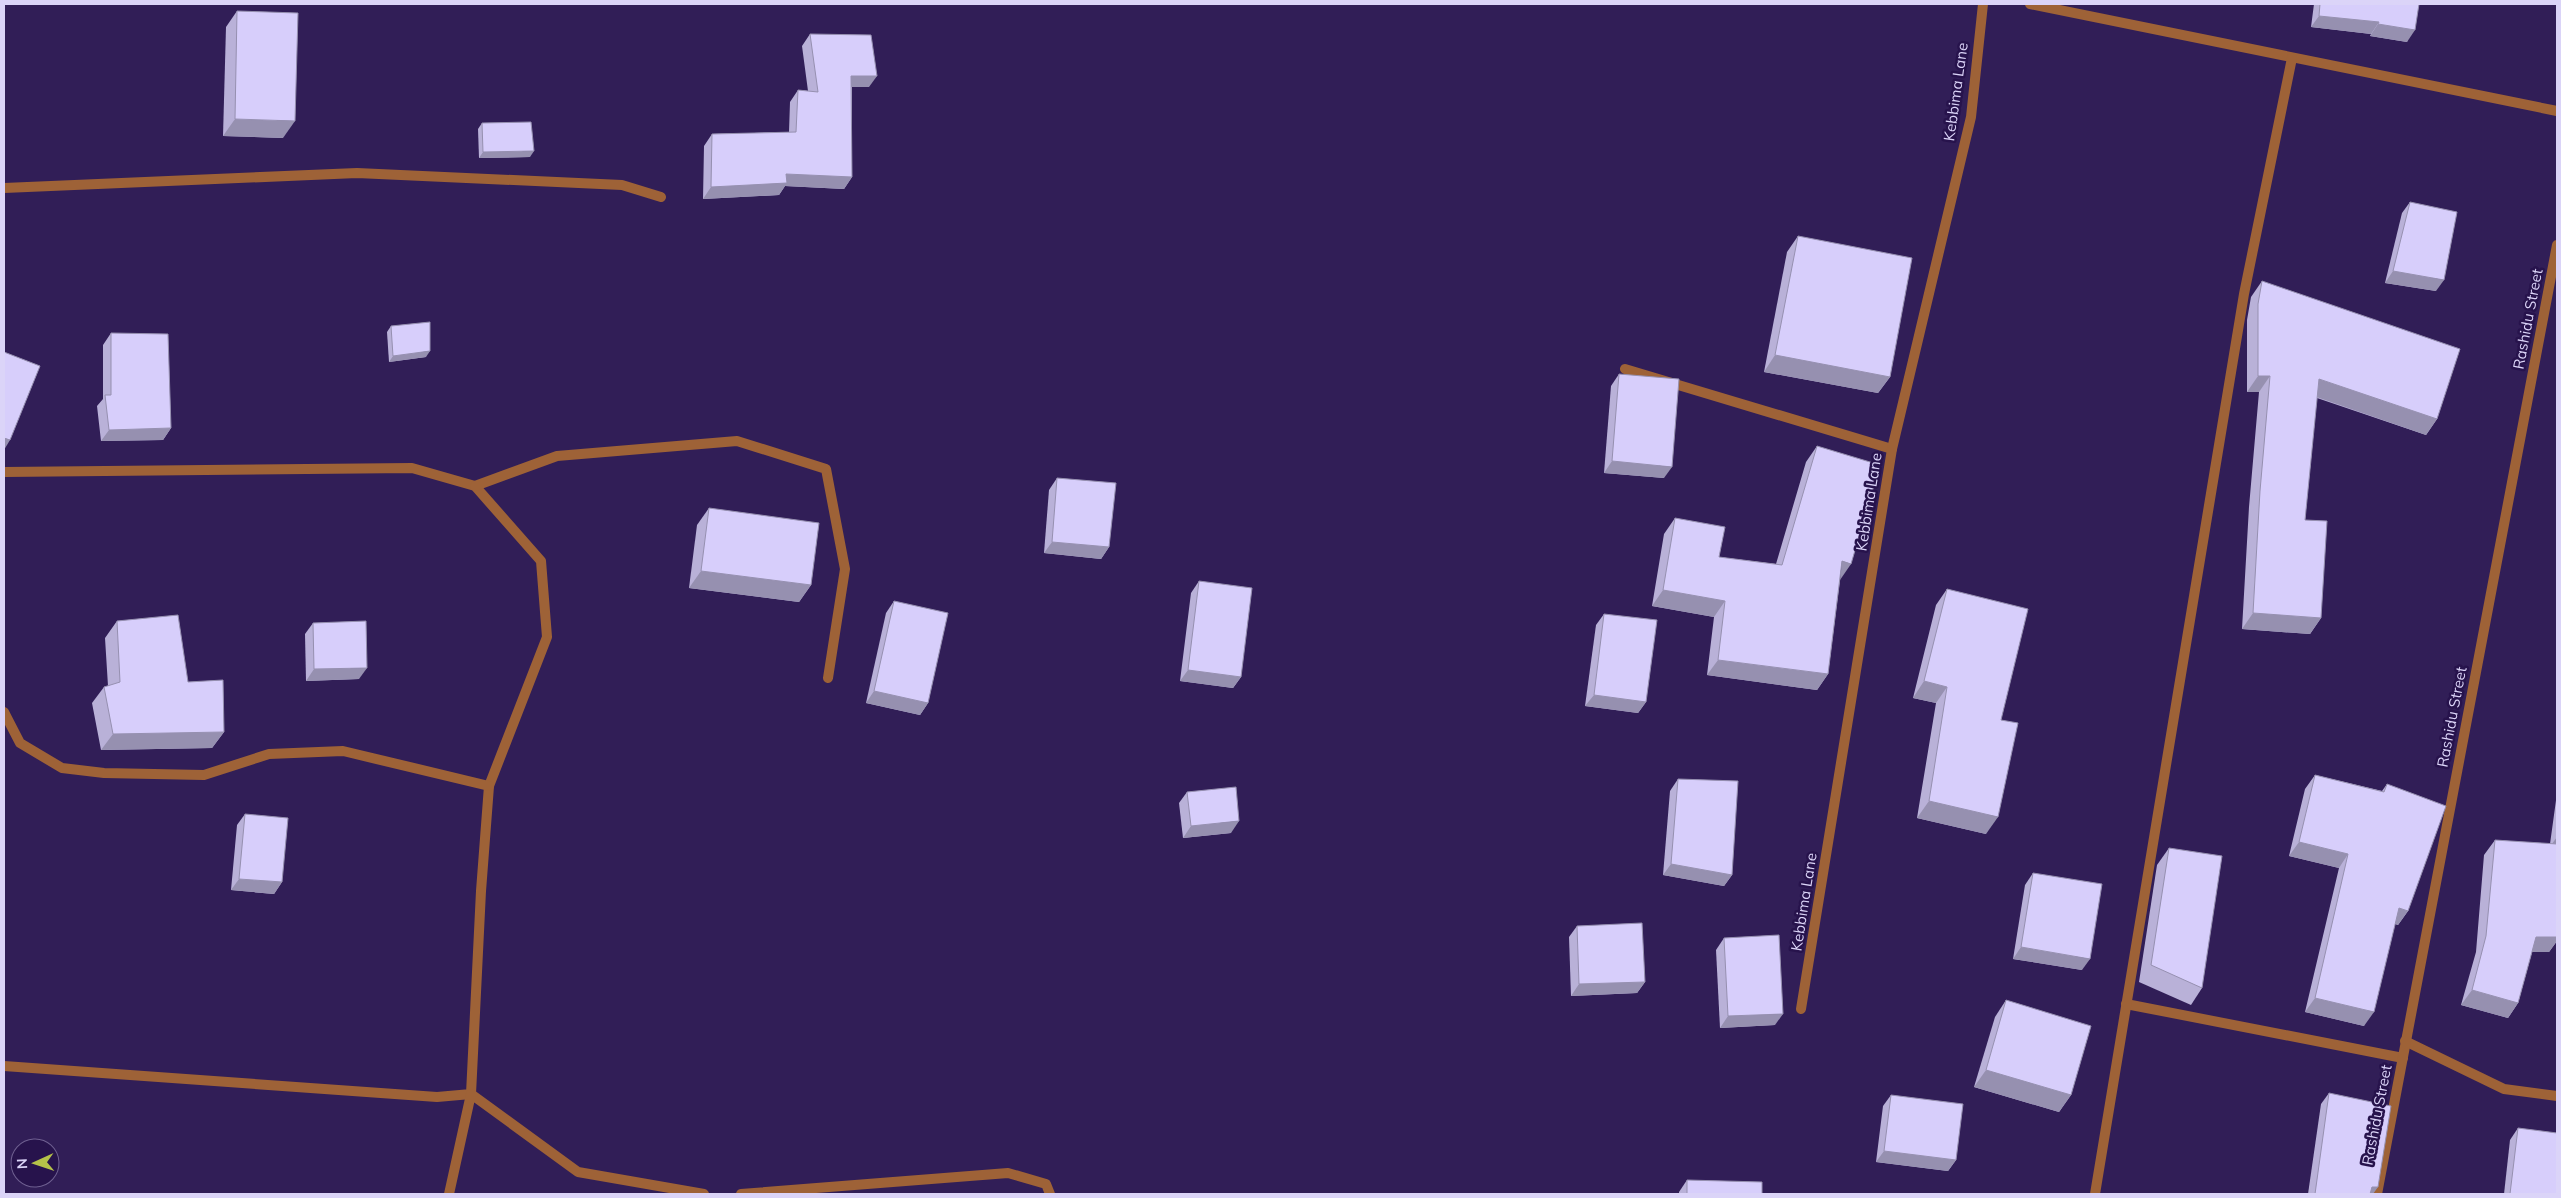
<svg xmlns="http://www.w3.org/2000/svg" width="2561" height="1198" font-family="Mulish,sans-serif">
<rect width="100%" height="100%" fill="#311e57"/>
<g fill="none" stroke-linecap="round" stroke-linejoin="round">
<g stroke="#9e6237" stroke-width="10">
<path d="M 2030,4 L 2557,111"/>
<path d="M 4,188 L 357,173 L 622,185 L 661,197"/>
<path d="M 1625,369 L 1892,449"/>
<path d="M 4,472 L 412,468 L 475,486 L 541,561 L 547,637 L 489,786 L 481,891 L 471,1094 L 437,1097 L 4,1066"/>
<path d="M 475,486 L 557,456 L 737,441 L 826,469 L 845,569 L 828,678"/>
<path d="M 4,712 L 20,743 L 62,768 L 104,773 L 204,775 L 269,754 L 343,751 L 489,786"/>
<path d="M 2126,1004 L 2403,1058"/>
<path d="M 1801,1009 L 1892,449 L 1971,117 L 1983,4"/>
<path d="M 2405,1041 L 2504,1089 L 2557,1096"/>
<path d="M 449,1194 L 471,1094 L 578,1172 L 704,1194"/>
<path d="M 741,1194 L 1008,1173 L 1046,1184 L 1050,1194"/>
<path d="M 2095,1194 L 2244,294 L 2292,58"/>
<path d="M 2377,1194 L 2557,245"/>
</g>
</g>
<g fill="#b9b1d8">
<path d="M 2314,4 L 2419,4 L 2407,42 L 2370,36 L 2371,34 L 2311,27 Z"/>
<path d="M 237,11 L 283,138 L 223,136 L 226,27 Z"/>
<path d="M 810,34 L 869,87 L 852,87 L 852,177 L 844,189 L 785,186 L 779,195 L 703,199 L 704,146 L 712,134 L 789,132 L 790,102 L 798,90 L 808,91 L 802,46 Z"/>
<path d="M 482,123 L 530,157 L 479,158 L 478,129 Z"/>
<path d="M 2410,202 L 2436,291 L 2385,283 L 2402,213 Z"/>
<path d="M 1798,236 L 1890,377 L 1878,393 L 1764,372 L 1787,252 Z"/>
<path d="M 2262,281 L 2437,419 L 2426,435 L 2317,398 L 2305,520 L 2321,618 L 2310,634 L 2242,629 L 2249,507 L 2259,392 L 2247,392 L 2247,320 L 2251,297 Z"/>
<path d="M 391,326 L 426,357 L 389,362 L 387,332 Z"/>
<path d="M 111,333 L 171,428 L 163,440 L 101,441 L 97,406 L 103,399 L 103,345 Z"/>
<path d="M 1619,374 L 1664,478 L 1604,473 L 1611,386 Z"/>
<path d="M 1817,446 L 1840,580 L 1828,674 L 1817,690 L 1707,675 L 1714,617 L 1652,606 L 1664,534 L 1675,518 L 1719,557 L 1776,564 L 1806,462 Z"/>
<path d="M 1057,478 L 1109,547 L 1101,559 L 1044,553 L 1049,490 Z"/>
<path d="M 709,508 L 811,585 L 799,602 L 689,588 L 697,525 Z"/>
<path d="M 1199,581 L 1241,677 L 1233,688 L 1180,681 L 1191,593 Z"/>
<path d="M 1947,589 L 2001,720 L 1986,834 L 1917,818 L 1936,703 L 1913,698 L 1936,605 Z"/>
<path d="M 894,601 L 928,703 L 920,715 L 866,703 L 886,613 Z"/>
<path d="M 1604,614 L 1646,702 L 1638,713 L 1585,706 L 1596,625 Z"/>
<path d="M 117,621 L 188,682 L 224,732 L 212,748 L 101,750 L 92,703 L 104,687 L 108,686 L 105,638 Z"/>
<path d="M 313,623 L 359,679 L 306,681 L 305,634 Z"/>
<path d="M 2315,775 L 2382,791 L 2387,784 L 2408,911 L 2398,925 L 2395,924 L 2364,1026 L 2305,1012 L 2339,868 L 2289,856 L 2305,789 Z"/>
<path d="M 1678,779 L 1732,875 L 1724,886 L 1663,875 L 1670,791 Z"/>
<path d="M 1187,792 L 1231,833 L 1183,838 L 1179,803 Z"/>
<path d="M 2557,793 L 2557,941 L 2549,952 L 2532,952 L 2518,1003 L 2508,1018 L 2461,1005 L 2476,952 L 2484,855 L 2495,840 L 2550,844 Z"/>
<path d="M 245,814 L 282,882 L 274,894 L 231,890 L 237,825 Z"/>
<path d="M 2169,848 L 2202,988 L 2191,1005 L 2139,982 L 2157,865 Z"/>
<path d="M 2033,873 L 2082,970 L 2013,959 L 2025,885 Z"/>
<path d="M 1577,926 L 1645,982 L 1637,993 L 1571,996 L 1569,937 Z"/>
<path d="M 1724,938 L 1775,1025 L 1720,1028 L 1716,950 Z"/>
<path d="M 2006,1000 L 2071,1095 L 2059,1112 L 1974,1087 L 1995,1017 Z"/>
<path d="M 2329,1093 L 2373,1194 L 2308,1194 L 2321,1104 Z"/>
<path d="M 1891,1095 L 1956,1160 L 1948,1171 L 1876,1162 L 1883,1106 Z"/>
<path d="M 2518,1128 L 2557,1194 L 2504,1194 L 2510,1140 Z"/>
<path d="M 1687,1180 L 1762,1194 L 1679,1194 L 1679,1192 Z"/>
</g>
<g fill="#9690b0">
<path d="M 2319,16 L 2379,22 L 2371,34 L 2311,27 Z"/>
<path d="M 2378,24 L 2415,30 L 2407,42 L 2370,36 Z"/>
<path d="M 851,76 L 877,76 L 869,87 L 843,87 Z"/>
<path d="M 235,119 L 295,121 L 283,138 L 223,136 Z"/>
<path d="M 534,151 L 530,157 L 479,158 L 483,152 Z"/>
<path d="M 786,174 L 852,177 L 844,189 L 785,186 L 779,195 L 703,199 L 711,187 Z"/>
<path d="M 2393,271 L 2444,280 L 2436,291 L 2385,283 Z"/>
<path d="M 430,351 L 426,357 L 389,362 L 393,356 Z"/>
<path d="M 1775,355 L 1890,377 L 1878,393 L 1764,372 Z"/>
<path d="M 2258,376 L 2270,376 L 2259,392 L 2247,392 Z"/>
<path d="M 2319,379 L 2437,419 L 2426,435 L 2308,394 Z"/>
<path d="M 171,428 L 163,440 L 101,441 L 109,430 Z"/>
<path d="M 4,438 L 10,440 L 4,450 Z"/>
<path d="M 1612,461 L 1672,467 L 1664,478 L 1604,473 Z"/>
<path d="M 1052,542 L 1109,547 L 1101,559 L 1044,553 Z"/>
<path d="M 1842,561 L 1851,564 L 1840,580 Z"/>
<path d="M 701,571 L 811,585 L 799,602 L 689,588 Z"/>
<path d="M 1663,590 L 1725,601 L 1714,617 L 1652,606 Z"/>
<path d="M 2253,613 L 2321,618 L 2310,634 L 2242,629 Z"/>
<path d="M 1718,660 L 1828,674 L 1817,690 L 1707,675 Z"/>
<path d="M 367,668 L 359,679 L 306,681 L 314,669 Z"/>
<path d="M 1188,670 L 1241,677 L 1233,688 L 1180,681 Z"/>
<path d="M 1924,681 L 1947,687 L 1936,703 L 1913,698 Z"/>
<path d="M 874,691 L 928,703 L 920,715 L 866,703 Z"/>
<path d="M 1594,695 L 1646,702 L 1638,713 L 1585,706 Z"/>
<path d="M 224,732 L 212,748 L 101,750 L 113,734 Z"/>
<path d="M 1929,801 L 1998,817 L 1986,834 L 1917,818 Z"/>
<path d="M 1239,821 L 1231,833 L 1183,838 L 1191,826 Z"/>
<path d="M 2557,837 L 2557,848 L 2549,848 Z"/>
<path d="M 2299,842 L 2348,854 L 2339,868 L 2289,856 Z"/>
<path d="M 1671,864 L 1732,875 L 1724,886 L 1663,875 Z"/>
<path d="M 239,879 L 282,882 L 274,894 L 231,890 Z"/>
<path d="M 2399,908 L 2408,911 L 2398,925 L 2389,921 Z"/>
<path d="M 2536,937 L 2557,937 L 2557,941 L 2549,952 L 2526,952 Z"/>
<path d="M 2021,947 L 2090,959 L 2082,970 L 2013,959 Z"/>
<path d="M 1645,982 L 1637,993 L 1571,996 L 1579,984 Z"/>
<path d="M 2472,990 L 2518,1003 L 2508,1018 L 2461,1005 Z"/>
<path d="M 2315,998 L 2374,1012 L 2364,1026 L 2305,1012 Z"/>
<path d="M 1783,1014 L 1775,1025 L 1720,1028 L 1728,1016 Z"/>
<path d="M 1986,1070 L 2071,1095 L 2059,1112 L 1974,1087 Z"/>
<path d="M 1884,1151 L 1956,1160 L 1948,1171 L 1876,1162 Z"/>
<path d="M 2372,1187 L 2378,1187 L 2373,1194 L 2366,1194 Z"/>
</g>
<g fill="#d7cefb" stroke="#9690b0">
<path d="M 2320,4 L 2419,4 L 2415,30 L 2378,24 L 2379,22 L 2319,16 Z"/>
<path d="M 237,11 L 298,13 L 295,121 L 235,119 Z"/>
<path d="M 810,34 L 871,35 L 877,76 L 851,76 L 852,177 L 786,174 L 787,183 L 711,187 L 712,134 L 796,132 L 798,90 L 818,92 Z"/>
<path d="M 531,122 L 534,151 L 483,152 L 482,123 Z"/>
<path d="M 2410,202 L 2457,212 L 2444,280 L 2393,271 Z"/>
<path d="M 1798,236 L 1912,258 L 1890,377 L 1775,355 Z"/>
<path d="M 2262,281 L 2460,349 L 2437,419 L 2319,379 L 2305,520 L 2327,521 L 2321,618 L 2253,613 L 2260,491 L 2270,376 L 2258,376 L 2258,304 Z"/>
<path d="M 430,322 L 430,351 L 393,356 L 391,326 Z"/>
<path d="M 111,333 L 168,334 L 171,428 L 109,430 L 105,395 L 111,395 Z"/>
<path d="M 4,352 L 40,366 L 10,440 L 4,438 Z"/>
<path d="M 1619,374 L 1679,379 L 1672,467 L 1612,461 Z"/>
<path d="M 1817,446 L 1880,465 L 1851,564 L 1842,561 L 1828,674 L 1718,660 L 1725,601 L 1663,590 L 1675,518 L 1725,527 L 1719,557 L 1782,565 Z"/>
<path d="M 1057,478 L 1116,483 L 1109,547 L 1052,542 Z"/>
<path d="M 709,508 L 819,523 L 811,585 L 701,571 Z"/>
<path d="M 1199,581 L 1252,588 L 1241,677 L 1188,670 Z"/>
<path d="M 1947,589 L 2028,609 L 2001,720 L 2018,723 L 1998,817 L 1929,801 L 1947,687 L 1924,681 Z"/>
<path d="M 894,601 L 948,613 L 928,703 L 874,691 Z"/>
<path d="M 1604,614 L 1657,620 L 1646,702 L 1594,695 Z"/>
<path d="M 178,615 L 188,682 L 223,680 L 224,732 L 113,734 L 104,687 L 120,682 L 117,621 Z"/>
<path d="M 366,621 L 367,668 L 314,669 L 313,623 Z"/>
<path d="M 2315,775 L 2384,792 L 2387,784 L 2446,806 L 2408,911 L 2399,908 L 2374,1012 L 2315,998 L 2348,854 L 2299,842 Z"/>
<path d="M 1678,779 L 1738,781 L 1732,875 L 1671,864 Z"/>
<path d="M 1236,787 L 1239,821 L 1191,826 L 1187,792 Z"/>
<path d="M 245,814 L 288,818 L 282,882 L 239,879 Z"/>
<path d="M 2495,840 L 2557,844 L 2557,937 L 2536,937 L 2518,1003 L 2472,990 L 2486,936 Z"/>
<path d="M 2169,848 L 2222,856 L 2202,988 L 2151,965 Z"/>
<path d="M 2033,873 L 2102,884 L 2090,959 L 2021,947 Z"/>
<path d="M 1642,923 L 1645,982 L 1579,984 L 1577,926 Z"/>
<path d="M 1779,935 L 1783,1014 L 1728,1016 L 1724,938 Z"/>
<path d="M 2006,1000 L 2091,1026 L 2071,1095 L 1986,1070 Z"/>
<path d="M 2329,1093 L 2391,1106 L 2378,1187 L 2372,1187 L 2370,1194 L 2315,1194 Z"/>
<path d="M 1891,1095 L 1963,1104 L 1956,1160 L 1884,1151 Z"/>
<path d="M 2518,1128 L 2557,1133 L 2557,1194 L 2510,1194 Z"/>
<path d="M 1687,1180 L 1762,1182 L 1762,1194 L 1687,1194 Z"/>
</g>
<g text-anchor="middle" stroke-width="5" stroke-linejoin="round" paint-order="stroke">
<g font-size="15" fill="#dbd4f8" stroke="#27134c">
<text transform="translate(1956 92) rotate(-82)" y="5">Kebbima Lane</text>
<text transform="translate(2528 319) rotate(-79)" y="5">Rashidu Street</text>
<text transform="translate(1869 502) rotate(-81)" y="5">Kebbima Lane</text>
<text transform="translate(2452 717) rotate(-79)" y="5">Rashidu Street</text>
<text transform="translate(1804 902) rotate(-81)" y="5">Kebbima Lane</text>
<text transform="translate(2377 1115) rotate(-79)" y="5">Rashidu Street</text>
</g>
</g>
<rect width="2561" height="1198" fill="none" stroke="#dbd4f8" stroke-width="10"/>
<g transform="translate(35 1163) rotate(267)"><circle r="24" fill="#27134c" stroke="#6f6091"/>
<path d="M0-4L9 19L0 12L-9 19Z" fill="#b5c249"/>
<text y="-8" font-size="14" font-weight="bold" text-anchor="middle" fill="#dbd4f8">N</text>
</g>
</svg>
